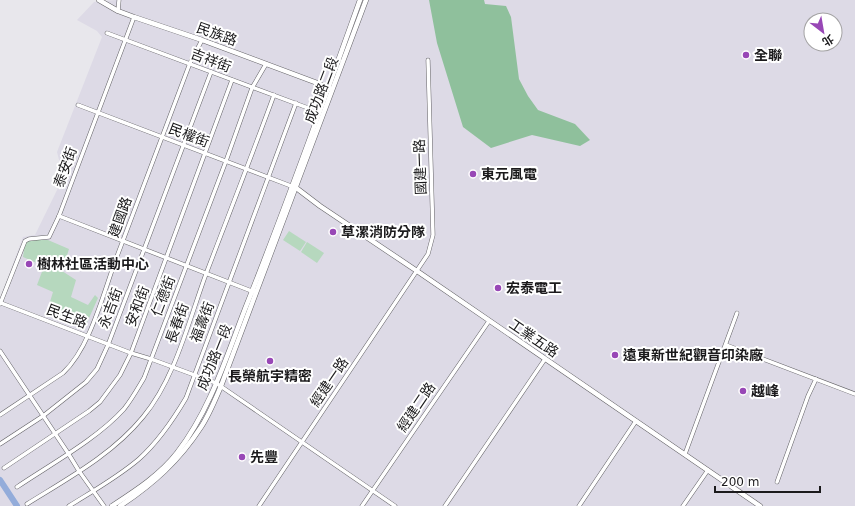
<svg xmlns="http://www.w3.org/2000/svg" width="855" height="506" font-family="'DejaVu Sans','Noto Sans TC',sans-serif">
<rect width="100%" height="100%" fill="#e8e7ec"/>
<path fill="#dddae6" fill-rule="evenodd" d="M 116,0 L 855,0 L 855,506 L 0,506 L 0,299 L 23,237 L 35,235 L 58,188 L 64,179 L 57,152 L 102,37 L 97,31 L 77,20 L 94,2 ZM 811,20 L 835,20 L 835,44 L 811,44 Z"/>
<g fill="#b6d8be">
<path d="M 289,231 L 306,242 L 300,251 L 283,240 Z"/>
<path d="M 29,240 L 48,240 L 69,249 L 62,271 L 76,280 L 71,297 L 88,305 L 95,295 L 98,298 L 85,327 L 46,315 L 53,292 L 37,285 L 43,269 L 37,263 L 23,257 L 25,242 Z"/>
<path d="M 307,242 L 324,253 L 317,263 L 301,252 Z"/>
</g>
<path fill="#8fc09c" d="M 429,0 L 484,0 L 485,4 L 506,6 L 511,17 L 519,79 L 528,96 L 538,110 L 575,124 L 590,140 L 580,146 L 532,135 L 491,148 L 463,127 L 437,43 Z"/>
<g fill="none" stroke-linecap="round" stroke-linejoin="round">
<path stroke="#93acda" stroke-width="6" d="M 0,480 L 17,506"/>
<defs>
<g id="minor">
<path d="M 118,11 L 119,0"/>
<path d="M 107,33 L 308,108"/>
<path d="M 78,105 L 291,186"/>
<path d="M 59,216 L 254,292"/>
<path d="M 1,303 L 131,353 L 151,359 L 216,383 L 395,506"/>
<path d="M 0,304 L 25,241 L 29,239 L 49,237 L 59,216 L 134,17"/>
<path d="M 726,345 L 855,394"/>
<path d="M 0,351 L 68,453 L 79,471 L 104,506"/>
<path d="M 0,415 L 63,373 C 90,348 103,294 116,259 C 141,194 165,128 190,63 L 202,40"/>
<path d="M 0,444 L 43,416 L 86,382 L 97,369 L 108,345 L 211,72"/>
<path d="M 685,454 L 737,313"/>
<path d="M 4,468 L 89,411 L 100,402 L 120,375 L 131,353 L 232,80"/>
<path d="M 777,482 L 808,396 L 816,379"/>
<path d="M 17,487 C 51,464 97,439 124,409 C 132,399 138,388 144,378 L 226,161 L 252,88 L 266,64"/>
<path d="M 27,504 C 67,479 112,455 143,417 C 175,379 189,320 206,274 C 229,214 252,155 274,95"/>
<path d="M 69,506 C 93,491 118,477 139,459 C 158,442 173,420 186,398 L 296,103"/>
<path d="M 259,506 L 428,254 L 433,235 L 428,60"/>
<path d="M 362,506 L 489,321"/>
<path d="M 445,506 L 545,359"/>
<path d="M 579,506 L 636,421"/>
<path d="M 683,506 L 708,470"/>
</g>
<g id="tertiary">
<path d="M 99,0 L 118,11 L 134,17 L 202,40 L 328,87 L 330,89"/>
<path d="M 295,187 L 320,206 L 417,271 L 760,506"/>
<path d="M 112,506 C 135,491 160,475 177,453 C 210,410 226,358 245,309 C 286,207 323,103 360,0"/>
<path d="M 120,506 C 153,484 179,461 201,427 C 209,415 215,400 221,386 L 366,0"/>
</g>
</defs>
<use href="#minor" stroke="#636266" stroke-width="4.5"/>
<use href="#tertiary" stroke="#636266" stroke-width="5.5"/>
<use href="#minor" stroke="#fff" stroke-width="3.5"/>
<use href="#tertiary" stroke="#fff" stroke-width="4.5"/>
</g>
<g fill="#9847b6" stroke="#fff" stroke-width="1.5">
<circle cx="746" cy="55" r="4"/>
<circle cx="473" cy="174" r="4"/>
<circle cx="333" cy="232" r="4"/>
<circle cx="29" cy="264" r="4"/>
<circle cx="498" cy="288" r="4"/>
<circle cx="615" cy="355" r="4"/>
<circle cx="270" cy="361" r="4"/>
<circle cx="743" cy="391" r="4"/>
<circle cx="242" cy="457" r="4"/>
</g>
<g text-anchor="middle" stroke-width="4" stroke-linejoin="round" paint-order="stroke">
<g font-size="14" fill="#1b1a1c" stroke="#fff">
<text transform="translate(217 34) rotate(20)" y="5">民族路</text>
<text transform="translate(211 60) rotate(21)" y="5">吉祥街</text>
<text transform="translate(321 90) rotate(-69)" y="5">成功路二段</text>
<text transform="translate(189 135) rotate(21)" y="5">民權街</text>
<text transform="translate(65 167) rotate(-70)" y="5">泰安街</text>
<text transform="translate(420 167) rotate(-92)" y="5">國建一路</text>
<text transform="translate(120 217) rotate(-70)" y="5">建國路</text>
<text transform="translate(163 296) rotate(-69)" y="5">仁德街</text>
<text transform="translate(137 306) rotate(-69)" y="5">安和街</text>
<text transform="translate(110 308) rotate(-69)" y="5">永吉街</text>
<text transform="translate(67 316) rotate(21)" y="5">民生路</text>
<text transform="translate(202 322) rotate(-69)" y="5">福壽街</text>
<text transform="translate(177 323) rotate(-70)" y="5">長春街</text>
<text transform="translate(534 338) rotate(34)" y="5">工業五路</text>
<text transform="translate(214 357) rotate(-68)" y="5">成功路一段</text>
<text transform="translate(329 382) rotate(-56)" y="5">經建一路</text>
<text transform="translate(416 407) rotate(-56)" y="5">經建二路</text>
</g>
<g font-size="14" font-weight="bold" fill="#1b1a1c" stroke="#fff" text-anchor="start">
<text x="754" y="60">全聯</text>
<text x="481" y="179">東元風電</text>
<text x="341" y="237">草漯消防分隊</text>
<text x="37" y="269">樹林社區活動中心</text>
<text x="506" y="293">宏泰電工</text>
<text x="623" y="360">遠東新世紀觀音印染廠</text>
<text x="270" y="381" text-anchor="middle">長榮航宇精密</text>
<text x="751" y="396">越峰</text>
<text x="250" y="462">先豐</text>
</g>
</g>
<g transform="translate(823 32) rotate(149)"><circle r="19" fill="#ffffff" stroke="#a4a3a4"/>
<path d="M0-3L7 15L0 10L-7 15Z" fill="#9847b6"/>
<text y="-6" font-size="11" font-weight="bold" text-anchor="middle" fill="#1b1a1c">北</text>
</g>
<path d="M715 486v6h105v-6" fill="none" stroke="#1b1a1c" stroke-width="2"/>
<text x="721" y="486" font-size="12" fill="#1b1a1c" stroke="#ffffff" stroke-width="3" paint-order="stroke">200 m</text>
</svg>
